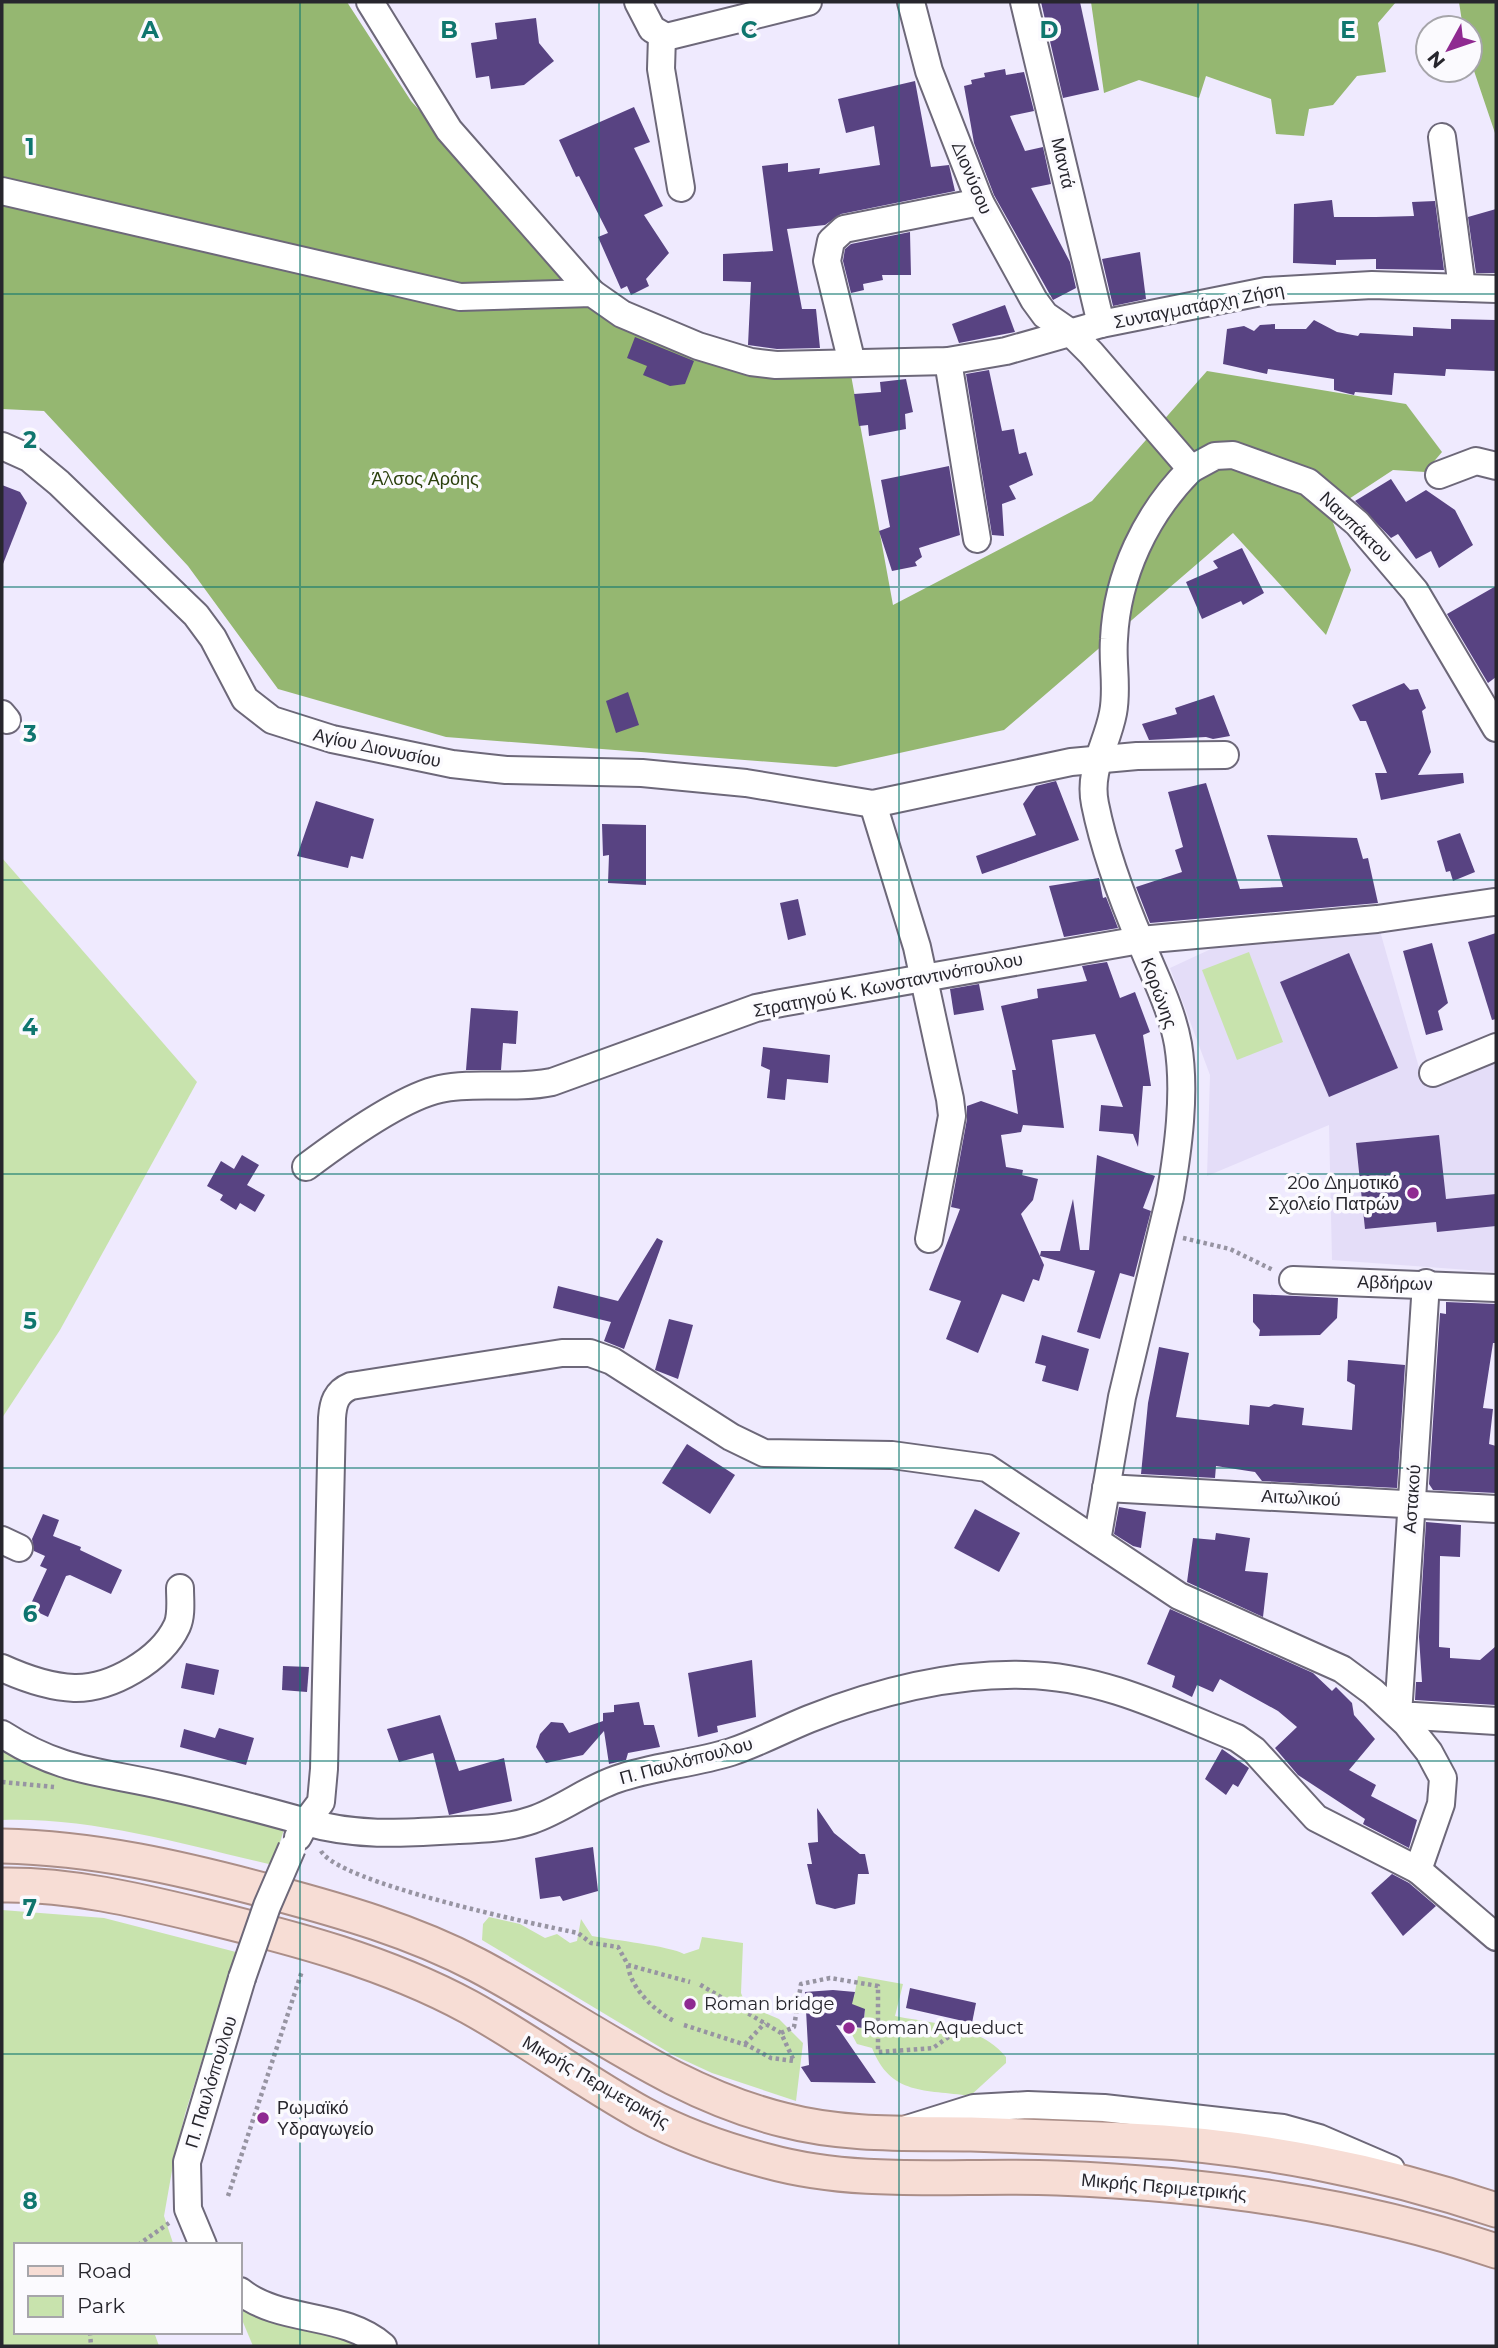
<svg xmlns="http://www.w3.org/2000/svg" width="1498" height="2348" font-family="Montserrat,sans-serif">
<rect width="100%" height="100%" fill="#efeafe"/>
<path fill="#e4ddf8" d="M 1380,931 L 1424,1085 L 1496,1056 L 1496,1272 L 1332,1260 L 1329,1125 L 1207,1176 L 1210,1075 L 1170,968 L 1226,942 Z"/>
<g fill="#c8e3ad">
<path d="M 2,858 L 197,1082 L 60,1330 L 2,1418 Z"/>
<path d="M 1249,952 L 1283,1042 L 1237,1060 L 1202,970 Z"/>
<path d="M 2,1750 L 36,1768 L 70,1778 L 285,1826 L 273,1865 C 185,1845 93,1817 2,1820 Z"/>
<path d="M 2,1910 L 104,1918 L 236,1952 L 185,2114 L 173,2165 L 164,2216 L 173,2243 L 16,2245 L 16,2332 L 154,2332 L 159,2346 L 2,2346 Z"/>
<path d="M 489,1917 L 520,1924 L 545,1938 L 557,1934 L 570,1943 L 577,1941 L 581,1919 L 592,1936 C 613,1940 670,1946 684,1954 L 699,1949 L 702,1937 L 743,1943 L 741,1993 L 746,2005 L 779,2019 L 803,2043 L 796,2101 L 712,2073 L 673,2055 L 482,1940 L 483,1924 Z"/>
<path d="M 858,1976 L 903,1984 L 895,2016 C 934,2024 980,2025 1006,2057 L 1006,2063 L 970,2096 C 925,2089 891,2096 872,2048 L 857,2044 L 849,2029 L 863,2028 L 865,2011 L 849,2004 L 849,1998 L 854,1997 Z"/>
<path d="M 240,2306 L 370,2346 L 253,2346 L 240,2315 Z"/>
</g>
<g fill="#95b771">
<path d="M 2,2 L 347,2 L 411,101 L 612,321 L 851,375 L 893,605 L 1092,501 L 1207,371 L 1406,404 L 1442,452 L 1425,472 L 1393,470 L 1329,512 L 1351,570 L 1326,635 L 1233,533 L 1004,730 L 836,767 L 446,737 L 278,689 L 188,566 L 44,411 L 2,409 Z"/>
<path d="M 1091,2 L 1396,2 L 1378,23 L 1386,72 L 1357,76 L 1333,105 L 1309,109 L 1304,136 L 1276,134 L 1271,99 L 1206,76 L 1199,98 L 1139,80 L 1104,93 Z"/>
<path d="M 1459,2 L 1496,2 L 1496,136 L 1470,59 L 1470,28 L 1463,28 Z"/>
</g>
<g fill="#584382">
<path d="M 1041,2 L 1080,2 L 1099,90 L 1063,98 Z"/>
<path d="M 536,18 L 539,43 L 554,61 L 524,85 L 491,89 L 489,76 L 476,78 L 471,43 L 497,39 L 495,23 Z"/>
<path d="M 1005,69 L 1006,75 L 1024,72 L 1034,111 L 1010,116 L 1025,151 L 1043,147 L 1051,184 L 1031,188 L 1070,262 L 1076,288 L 1053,300 L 994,195 L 974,143 L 964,86 L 972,84 L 971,80 L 985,77 L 984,73 Z"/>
<path d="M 915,81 L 931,167 L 949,165 L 955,191 L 841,214 L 825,225 L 787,229 L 802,309 L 816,309 L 820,348 L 777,349 L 748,345 L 751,282 L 723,281 L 723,254 L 773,251 L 762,166 L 788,163 L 788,172 L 820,168 L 819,174 L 880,165 L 874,126 L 846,133 L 838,99 Z"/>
<path d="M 634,107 L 650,142 L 634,148 L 663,206 L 644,215 L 669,253 L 646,279 L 649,286 L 631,295 L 627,286 L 621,289 L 598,237 L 608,233 L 579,176 L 576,177 L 559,140 Z"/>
<path d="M 1332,200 L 1334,217 L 1376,217 L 1414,216 L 1412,202 L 1435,201 L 1444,270 L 1376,269 L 1376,259 L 1336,260 L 1336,265 L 1293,263 L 1294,204 Z"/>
<path d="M 1496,209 L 1496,273 L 1476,273 L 1468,217 Z"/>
<path d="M 910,232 L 911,275 L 882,275 L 883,280 L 863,284 L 864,290 L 851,293 L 843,261 L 845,249 L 851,244 Z"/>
<path d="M 1140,252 L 1146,299 L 1113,306 L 1102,259 Z"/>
<path d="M 1005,305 L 1015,332 L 959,343 L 952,324 Z"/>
<path d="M 1451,319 L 1496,320 L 1496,371 L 1446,369 L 1445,376 L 1394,373 L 1392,395 L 1355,392 L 1354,395 L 1334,390 L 1334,379 L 1268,369 L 1267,374 L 1223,364 L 1227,329 L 1244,326 L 1254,331 L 1260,325 L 1275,324 L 1275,329 L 1306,329 L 1314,320 L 1337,332 L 1358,336 L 1360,333 L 1413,336 L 1413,327 L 1451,329 Z"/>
<path d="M 635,337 L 694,361 L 685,384 L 670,386 L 643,375 L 647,366 L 627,358 Z"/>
<path d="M 989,370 L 1002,431 L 1014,429 L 1019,454 L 1026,452 L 1033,475 L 1009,486 L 1016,499 L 1002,504 L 1004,536 L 992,535 L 966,374 Z"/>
<path d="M 906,379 L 913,412 L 905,414 L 906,429 L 869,436 L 868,425 L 859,426 L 854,394 L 881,392 L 880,382 Z"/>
<path d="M 949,466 L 960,535 L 919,548 L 922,557 L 915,562 L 917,566 L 892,571 L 879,531 L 890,527 L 881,480 Z"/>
<path d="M 1391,479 L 1406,502 L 1426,490 L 1455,510 L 1473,545 L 1439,568 L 1431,551 L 1416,559 L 1398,534 L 1391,538 L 1355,501 Z"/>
<path d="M 2,485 L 20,492 L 27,503 L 3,564 Z"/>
<path d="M 1242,548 L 1264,593 L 1243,605 L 1241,601 L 1202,619 L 1186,582 L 1218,568 L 1213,561 Z"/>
<path d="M 1496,586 L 1496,677 L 1488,683 L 1447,614 Z"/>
<path d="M 1404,683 L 1410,690 L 1418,689 L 1426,708 L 1422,711 L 1431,752 L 1418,775 L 1463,773 L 1464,783 L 1381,800 L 1375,773 L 1387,773 L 1366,721 L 1360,721 L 1352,705 Z"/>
<path d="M 628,692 L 639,725 L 616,733 L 606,701 Z"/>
<path d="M 1214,695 L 1230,736 L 1213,739 L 1206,737 L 1149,740 L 1142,724 L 1177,714 L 1175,708 Z"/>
<path d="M 1056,781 L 1079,840 L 982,874 L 976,856 L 1036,835 L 1023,804 L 1036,786 Z"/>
<path d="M 1206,783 L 1240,889 L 1283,887 L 1267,835 L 1357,838 L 1363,859 L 1368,858 L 1378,903 L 1150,923 L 1136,887 L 1182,872 L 1175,850 L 1183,847 L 1168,792 Z"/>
<path d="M 316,801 L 374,819 L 363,859 L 351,856 L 348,868 L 297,856 Z"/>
<path d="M 602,824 L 646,825 L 646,885 L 608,883 L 609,855 L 603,856 Z"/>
<path d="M 1460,833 L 1475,872 L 1453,881 L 1450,871 L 1446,872 L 1437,841 Z"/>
<path d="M 1099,878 L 1103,898 L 1106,897 L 1118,928 L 1064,937 L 1049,886 Z"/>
<path d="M 798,899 L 806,935 L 788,940 L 780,903 Z"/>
<path d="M 1496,933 L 1496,1019 L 1492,1020 L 1468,942 Z"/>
<path d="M 1432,943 L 1448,1003 L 1438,1011 L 1443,1030 L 1426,1035 L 1403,951 Z"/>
<path d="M 1349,953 L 1398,1068 L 1329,1097 L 1280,982 Z"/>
<path d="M 1107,962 L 1120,998 L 1135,992 L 1150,1032 L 1143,1035 L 1151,1086 L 1143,1086 L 1138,1147 L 1133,1134 L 1099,1131 L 1101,1105 L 1123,1107 L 1095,1034 L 1052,1040 L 1064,1128 L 1023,1125 L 1021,1132 L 1001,1135 L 1006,1167 L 1023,1170 L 1022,1175 L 1038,1179 L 1033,1200 L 1021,1214 L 1044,1265 L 1039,1281 L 1033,1279 L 1024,1302 L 1002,1294 L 978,1353 L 946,1339 L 961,1301 L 929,1290 L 960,1209 L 951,1207 L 967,1119 L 967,1106 L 981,1101 L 1018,1114 L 1012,1070 L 1016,1070 L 1001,1006 L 1038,998 L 1037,989 L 1087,981 L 1082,966 Z"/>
<path d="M 979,984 L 984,1010 L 954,1015 L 950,989 Z"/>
<path d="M 471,1008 L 518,1011 L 516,1044 L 503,1043 L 501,1070 L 466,1070 Z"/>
<path d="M 763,1047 L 830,1055 L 828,1083 L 787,1079 L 785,1100 L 767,1098 L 770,1070 L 761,1066 Z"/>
<path d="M 1439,1135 L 1446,1199 L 1496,1194 L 1496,1226 L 1437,1232 L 1436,1222 L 1365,1229 L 1356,1143 Z"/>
<path d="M 242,1155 L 259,1165 L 247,1185 L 265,1195 L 255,1212 L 240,1203 L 236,1210 L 220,1200 L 223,1195 L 207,1186 L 221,1161 L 234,1169 Z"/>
<path d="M 1097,1155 L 1155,1176 L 1143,1208 L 1151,1211 L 1134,1277 L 1120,1273 L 1100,1339 L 1077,1332 L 1095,1271 L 1040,1256 L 1041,1251 L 1060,1251 L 1073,1199 L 1080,1250 L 1089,1250 Z"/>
<path d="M 657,1238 L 663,1241 L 624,1349 L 604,1341 L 611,1322 L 553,1308 L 558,1286 L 618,1301 Z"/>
<path d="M 1253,1294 L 1338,1298 L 1337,1318 L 1320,1335 L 1259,1336 L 1260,1330 L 1253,1322 Z"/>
<path d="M 1446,1302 L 1496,1304 L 1496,1343 L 1493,1343 L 1483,1408 L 1493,1409 L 1489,1444 L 1496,1446 L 1496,1493 L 1433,1490 L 1429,1484 L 1440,1313 L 1446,1314 Z"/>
<path d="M 669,1319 L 693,1325 L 678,1379 L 655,1370 Z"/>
<path d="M 1042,1335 L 1089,1349 L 1078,1391 L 1042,1381 L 1046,1366 L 1035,1363 Z"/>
<path d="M 1159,1347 L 1189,1353 L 1176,1417 L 1249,1425 L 1250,1405 L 1269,1407 L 1274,1404 L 1304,1408 L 1302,1425 L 1352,1430 L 1355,1385 L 1347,1381 L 1348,1360 L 1405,1365 L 1397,1488 L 1262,1481 L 1255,1472 L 1216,1466 L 1215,1478 L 1141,1474 L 1148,1403 Z"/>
<path d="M 687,1444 L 735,1475 L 710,1514 L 662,1483 Z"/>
<path d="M 1119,1507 L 1146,1512 L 1141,1548 L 1133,1546 L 1114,1534 Z"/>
<path d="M 975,1509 L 1020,1533 L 999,1572 L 954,1548 Z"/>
<path d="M 43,1514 L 59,1520 L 53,1536 L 81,1547 L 80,1550 L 122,1570 L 111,1594 L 70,1575 L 66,1576 L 48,1617 L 29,1608 L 47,1569 L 40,1566 L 45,1556 L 34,1551 L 32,1539 Z"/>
<path d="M 1426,1522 L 1461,1525 L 1460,1557 L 1440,1556 L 1439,1647 L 1450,1648 L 1450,1658 L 1480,1660 L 1496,1646 L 1496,1705 L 1415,1700 L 1416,1682 L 1422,1682 L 1419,1637 Z"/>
<path d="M 1216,1533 L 1250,1538 L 1245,1571 L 1268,1573 L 1263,1617 L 1187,1582 L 1193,1538 L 1215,1540 Z"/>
<path d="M 1170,1609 L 1313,1673 L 1332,1691 L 1336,1687 L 1352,1703 L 1354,1715 L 1375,1739 L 1349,1770 L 1376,1785 L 1371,1796 L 1417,1820 L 1409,1848 L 1363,1824 L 1365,1819 L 1298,1775 L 1275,1748 L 1297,1727 L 1278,1711 L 1220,1679 L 1213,1692 L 1197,1685 L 1192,1697 L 1172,1687 L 1175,1676 L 1147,1664 Z"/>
<path d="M 752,1660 L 756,1717 L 717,1726 L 718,1732 L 698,1737 L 688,1673 Z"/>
<path d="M 186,1663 L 219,1670 L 214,1695 L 181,1688 Z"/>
<path d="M 283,1666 L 309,1667 L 307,1692 L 282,1690 Z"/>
<path d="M 639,1702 L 644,1725 L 654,1725 L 660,1747 L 628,1753 L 626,1760 L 609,1764 L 604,1731 L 583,1755 L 546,1763 L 536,1747 L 540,1734 L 551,1722 L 563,1723 L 569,1733 L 603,1721 L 603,1713 L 614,1712 L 614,1705 Z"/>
<path d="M 440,1715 L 459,1771 L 504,1758 L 512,1801 L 449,1815 L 433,1753 L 399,1762 L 387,1729 Z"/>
<path d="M 219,1728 L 254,1738 L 246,1765 L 180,1747 L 184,1729 L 215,1738 Z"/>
<path d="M 1222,1749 L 1249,1768 L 1238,1787 L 1233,1784 L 1226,1795 L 1205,1779 Z"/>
<path d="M 817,1808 L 834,1833 L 860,1854 L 865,1854 L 869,1874 L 858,1874 L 855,1904 L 835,1909 L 816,1904 L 807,1864 L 812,1864 L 808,1843 L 818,1842 Z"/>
<path d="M 593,1847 L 598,1891 L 563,1901 L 560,1896 L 540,1899 L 535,1858 Z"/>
<path d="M 1392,1874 L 1409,1883 L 1436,1906 L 1403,1936 L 1371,1893 Z"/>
<path d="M 910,1988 L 976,2003 L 972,2023 L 906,2008 Z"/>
<path d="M 833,1990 L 855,1992 L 852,2004 L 865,2009 L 863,2028 L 836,2025 L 876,2083 L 811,2082 L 801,2067 L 809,2065 L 805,1992 Z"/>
</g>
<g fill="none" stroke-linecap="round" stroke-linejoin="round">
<defs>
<g id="minor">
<path d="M 370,2 L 449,130 L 592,293"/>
<path d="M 638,2 L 652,29 L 666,37 L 808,2"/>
<path d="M 911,2 L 929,71 L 980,202 L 1034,300 L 1045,315 L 1071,333 L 1091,353 L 1191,469 L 1215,456 L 1233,455 L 1308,482 L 1357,523 L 1415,591 L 1496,728"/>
<path d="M 1024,2 L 1101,324"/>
<path d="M 662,36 L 661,69 L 681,188"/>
<path d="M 1442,137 L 1462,288"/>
<path d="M 2,191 L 460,297 L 592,293 L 622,314 L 698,346 L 751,362 L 776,365 L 948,361 L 1006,351 L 1101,324 L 1266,291 L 1372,285 L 1496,289"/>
<path d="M 948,361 L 977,539"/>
<path d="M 852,363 L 827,261 L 831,241 L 844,229 L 980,202"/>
<path d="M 2,446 L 29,458 L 59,483 L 196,615 L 213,638 L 245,699 L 272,720 L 332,739 L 452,764 L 506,770 L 642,773 L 746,783 L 873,804 L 1071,762 L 1137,756 L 1225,755"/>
<path d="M 1439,475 L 1476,461 L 1496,466"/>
<path d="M 2,714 L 7,720"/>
<path d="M 873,804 L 917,947 L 950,1099 L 952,1116 L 929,1239"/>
<path d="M 1433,1073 L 1496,1047"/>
<path d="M 306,1167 C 338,1143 402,1097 440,1089 C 475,1081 514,1090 552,1082 L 756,1008 L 781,1003 L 1140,940 L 1377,919 L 1494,902"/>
<path d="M 1293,1280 L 1496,1288"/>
<path d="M 1426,1283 L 1398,1715 L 1496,1721"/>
<path d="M 1106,1488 L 1496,1509"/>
<path d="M 2,1540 L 19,1548"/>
<path d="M 1097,1541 L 1122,1397 L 1170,1197 C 1178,1150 1186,1093 1178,1044 C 1172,1010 1155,977 1142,945 C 1124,903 1104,849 1095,804 C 1088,770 1107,745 1113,713 C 1118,688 1112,663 1114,639 C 1117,575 1146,514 1191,469"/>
<path d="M 2,1668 C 24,1678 49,1687 74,1688 C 111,1689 161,1660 177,1626 C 182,1615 180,1600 180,1588"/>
<path d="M 2,1734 C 61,1772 99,1771 165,1786 C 212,1796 259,1809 306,1822 L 321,1802 L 324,1769 L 332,1418 C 333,1403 336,1392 351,1386 L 562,1353 L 590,1353 L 612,1361 L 731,1437 L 764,1453 L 892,1455 L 987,1468 L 1179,1596 L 1342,1669 L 1373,1692 L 1406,1723 L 1429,1752 L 1443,1778 L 1441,1804 L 1418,1870"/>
<path d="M 298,1837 L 306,1822 C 357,1837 406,1833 458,1830 C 482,1829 509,1828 532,1820 C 562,1810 587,1789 617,1779 C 654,1766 693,1764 731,1752 C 758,1743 782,1730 809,1719 C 877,1692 952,1673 1025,1675 C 1101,1676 1168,1710 1237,1738 L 1254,1750 L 1316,1818 L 1418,1870 L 1496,1937"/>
<path d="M 907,2129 L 974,2108 L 1028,2105 L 1104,2108 L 1283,2128 L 1319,2138 L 1391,2169"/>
<path d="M 203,2245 L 188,2209 L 187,2162 L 242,1978"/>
<path d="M 240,2291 C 281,2324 343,2311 383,2346"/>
</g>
<g id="major">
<path d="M 2,1846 C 95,1848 181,1868 271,1892 C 342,1911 412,1931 477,1965 C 580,2019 670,2092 784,2120 C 845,2136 909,2133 971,2134 C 1023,2136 1075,2138 1128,2140 C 1251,2145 1379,2171 1496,2210"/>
<path d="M 2,1885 C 70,1884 137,1900 203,1916 C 294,1938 386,1962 469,2007 C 529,2040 583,2081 643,2114 C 682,2135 725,2150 767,2161 C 861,2187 961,2174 1057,2178 C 1206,2184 1353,2203 1496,2251"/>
</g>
</defs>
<use href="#minor" stroke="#6d6879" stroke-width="30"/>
<use href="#major" stroke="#ab8e88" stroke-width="37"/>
<g stroke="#9794a2" stroke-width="4.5" stroke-dasharray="3.5 3.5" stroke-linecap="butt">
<path d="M 1183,1238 L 1230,1249 L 1273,1270"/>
<path d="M 2,1782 L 54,1787"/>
<path d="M 321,1851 C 339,1883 534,1924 578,1933 L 591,1943 L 618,1947 L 628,1965 L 690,1982"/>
<path d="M 628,1965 C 630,1988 655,2011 674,2021"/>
<path d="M 684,2025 L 749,2046 L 771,2058 L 794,2061 L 781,2033 L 699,1984"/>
<path d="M 781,2033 L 794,2027 L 801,1984 L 830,1978 L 878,1986 L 878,2052 L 933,2048 L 964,2026 L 977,2027"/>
<path d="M 745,2044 L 765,2023"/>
<path d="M 228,2196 L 302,1971"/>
<path d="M 138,2245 L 169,2223"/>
<path d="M 90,2332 L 91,2346"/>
</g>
<use href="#minor" stroke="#fff" stroke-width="26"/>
<use href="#major" stroke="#f7ddd5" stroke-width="33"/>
<defs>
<path id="minor-bridge" d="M 242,1978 L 267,1906 L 292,1848"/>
</defs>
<use href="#minor-bridge" stroke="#6d6879" stroke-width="30" stroke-linecap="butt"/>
<use href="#minor-bridge" stroke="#fff" stroke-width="26"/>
</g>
<path fill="none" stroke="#0f766e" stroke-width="2" stroke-opacity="0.55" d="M 300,2 L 300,2346M 599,2 L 599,2346M 899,2 L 899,2346M 1198,2 L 1198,2346M 2,294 L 1496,294M 2,587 L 1496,587M 2,880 L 1496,880M 2,1174 L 1496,1174M 2,1468 L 1496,1468M 2,1761 L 1496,1761M 2,2054 L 1496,2054"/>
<g fill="#8f2a91" stroke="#fbfafe" stroke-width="2.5">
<circle cx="1413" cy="1193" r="7"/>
<circle cx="690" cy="2004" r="7"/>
<circle cx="849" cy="2028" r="7"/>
<circle cx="263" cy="2118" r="7"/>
</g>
<g text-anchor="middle" stroke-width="7" stroke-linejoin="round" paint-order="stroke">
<g font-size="18" fill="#27262d" stroke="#fbfafe">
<text transform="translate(1063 163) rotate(77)" y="6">Μαντά</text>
<text transform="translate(972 178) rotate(67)" y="6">Διονύσου</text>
<text transform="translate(1199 306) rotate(-11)" y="6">Συνταγματάρχη Ζήση</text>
<text transform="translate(1356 527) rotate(44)" y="6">Ναυπάκτου</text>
<text transform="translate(377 748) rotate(12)" y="6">Αγίου Διονυσίου</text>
<text transform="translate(888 985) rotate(-11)" y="6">Στρατηγού Κ. Κωνσταντινόπουλου</text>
<text transform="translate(1159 993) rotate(70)" y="6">Κορώνης</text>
<text transform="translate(1395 1283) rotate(2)" y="6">Αβδήρων</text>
<text transform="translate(1301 1498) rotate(3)" y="6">Αιτωλικού</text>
<text transform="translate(1412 1499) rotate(-86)" y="6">Αστακού</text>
<text transform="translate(686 1761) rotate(-15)" y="6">Π. Παυλόπουλου</text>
<text transform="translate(211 2082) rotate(-73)" y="6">Π. Παυλόπουλου</text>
<text transform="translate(596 2082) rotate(30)" y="6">Μικρής Περιμετρικής</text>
<text transform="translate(1164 2187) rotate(5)" y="6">Μικρής Περιμετρικής</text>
</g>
<g font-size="18" fill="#2b400d" stroke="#fbfafe">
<text x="425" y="485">Άλσος Αρόης</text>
</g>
<g font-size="18" fill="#27262d" stroke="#fbfafe" text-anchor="start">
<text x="1399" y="1189" text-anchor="end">20ο Δημοτικό<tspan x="1399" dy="21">Σχολείο Πατρών</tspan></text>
<text x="704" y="2010">Roman bridge</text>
<text x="863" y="2034">Roman Aqueduct</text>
<text x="277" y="2114">Ρωμαϊκό<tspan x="277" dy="21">Υδραγωγείο</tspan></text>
</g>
</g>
<g font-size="23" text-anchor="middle" font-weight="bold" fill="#0f766e" stroke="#fbfafe" stroke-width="7" stroke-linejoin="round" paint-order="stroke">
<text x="150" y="38">A</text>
<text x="449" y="38">B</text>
<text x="749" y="38">C</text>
<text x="1049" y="38">D</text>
<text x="1348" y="38">E</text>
<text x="30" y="155">1</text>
<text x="30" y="448">2</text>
<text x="30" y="742">3</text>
<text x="30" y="1035">4</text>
<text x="30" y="1329">5</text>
<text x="30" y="1622">6</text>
<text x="30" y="1916">7</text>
<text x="30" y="2209">8</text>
</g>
<rect width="1498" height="2348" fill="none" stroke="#27262d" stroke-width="7"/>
<rect x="14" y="2243" width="228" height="91" fill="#fbfafe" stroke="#a6a5aa" stroke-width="2"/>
<rect x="28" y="2266" width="35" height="10" fill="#f7ddd5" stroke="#a6a5aa" stroke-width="2"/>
<text x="77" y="2278" font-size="21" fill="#27262d">Road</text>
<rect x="28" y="2296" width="35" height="21" fill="#c8e3ad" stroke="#a6a5aa" stroke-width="2"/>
<text x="77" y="2313" font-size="21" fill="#27262d">Park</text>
<g transform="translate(1449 49) rotate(230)"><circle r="33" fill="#fbfafe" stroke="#a6a5aa" stroke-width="2"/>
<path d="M0-5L12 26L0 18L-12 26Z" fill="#8f2a91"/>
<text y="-10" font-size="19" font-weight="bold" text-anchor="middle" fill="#27262d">N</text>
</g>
</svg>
